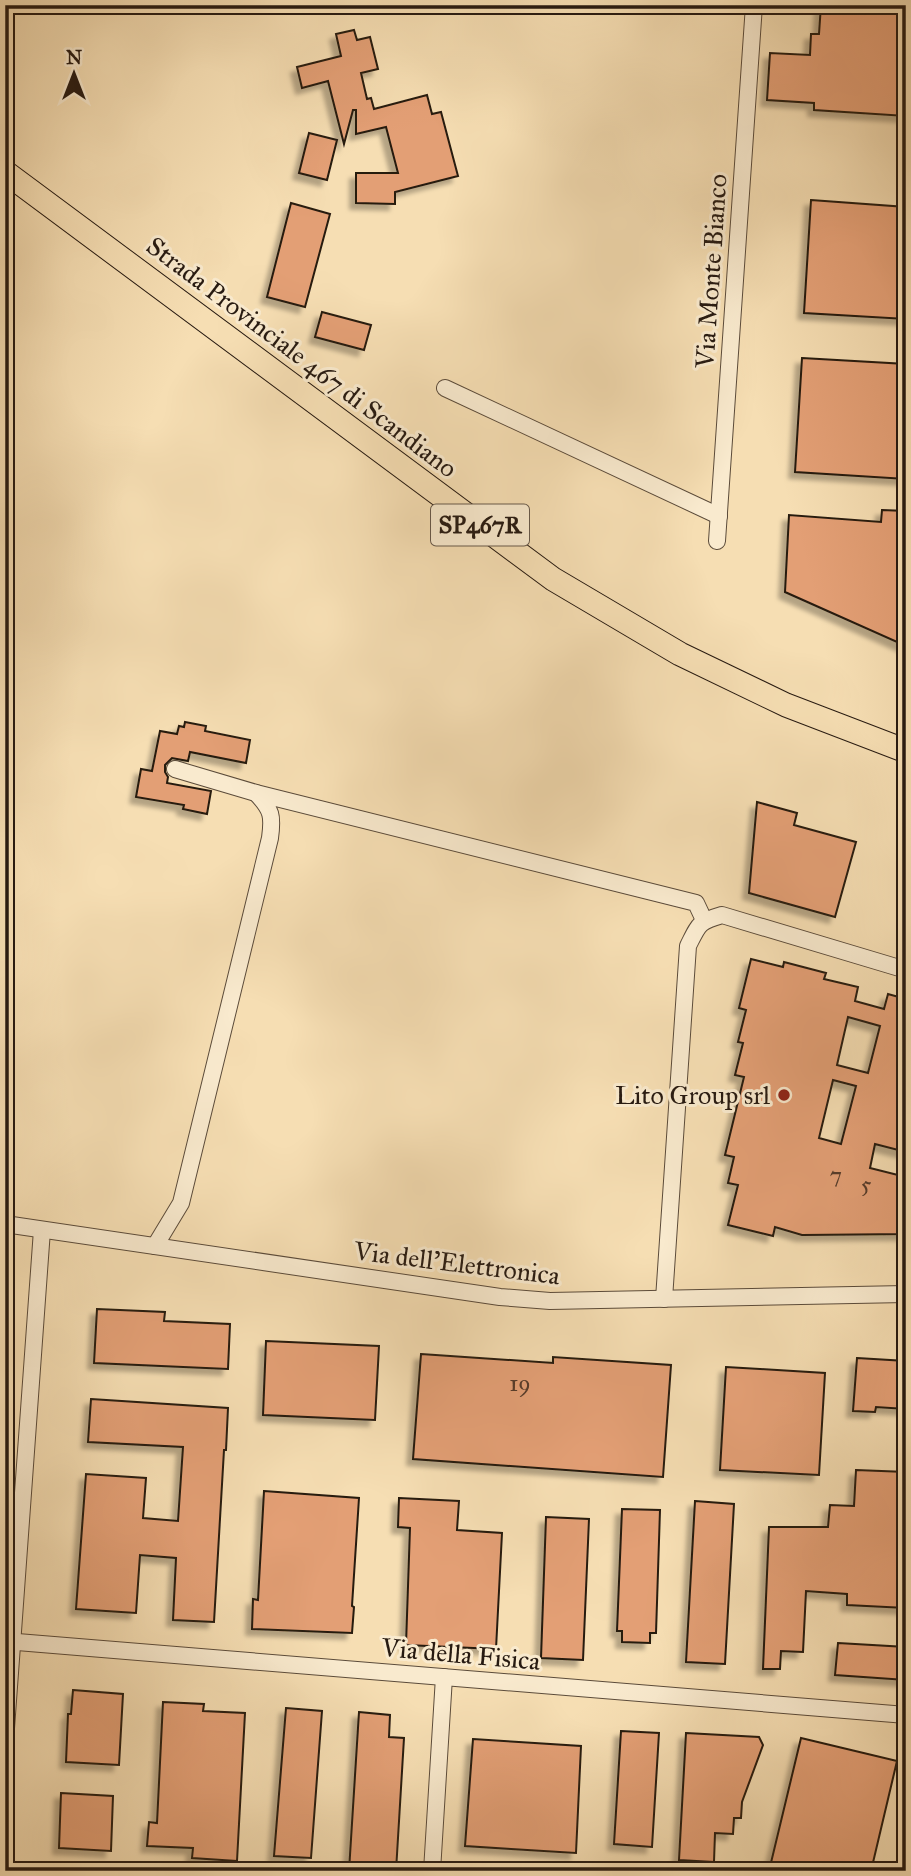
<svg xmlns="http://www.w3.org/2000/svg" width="911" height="1876" font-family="'IM FELL Great Primer',serif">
<defs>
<filter id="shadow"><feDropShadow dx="-6" dy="6" stdDeviation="2" flood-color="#0004"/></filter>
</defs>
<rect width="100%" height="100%" fill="#f6deb3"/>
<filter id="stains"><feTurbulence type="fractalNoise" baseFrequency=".00286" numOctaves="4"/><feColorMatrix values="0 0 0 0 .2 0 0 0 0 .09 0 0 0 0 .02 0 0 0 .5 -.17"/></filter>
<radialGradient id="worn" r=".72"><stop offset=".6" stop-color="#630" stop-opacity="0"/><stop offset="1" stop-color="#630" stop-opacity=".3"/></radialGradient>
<g fill="#e39f74" stroke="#271a11" stroke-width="2" fill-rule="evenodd" filter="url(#shadow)">
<path d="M 821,5 L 906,5 L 906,116 L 814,110 L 814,103 L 767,100 L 770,53 L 810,55 L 811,34 L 819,34 Z"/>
<path d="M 354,30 L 357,40 L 370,37 L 378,69 L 361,73 L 367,99 L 371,98 L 374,109 L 427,95 L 432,114 L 441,112 L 458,176 L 395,192 L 395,204 L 356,203 L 356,173 L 398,173 L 386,127 L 356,134 L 356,110 L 353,110 L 344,144 L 328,81 L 302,88 L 297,67 L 341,56 L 336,34 Z"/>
<path d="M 309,133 L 337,140 L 327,180 L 299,173 Z"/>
<path d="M 811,200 L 906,207 L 906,319 L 804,313 Z"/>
<path d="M 291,203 L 330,214 L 305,307 L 267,297 Z"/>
<path d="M 322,312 L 371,325 L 364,350 L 315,337 Z"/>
<path d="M 802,358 L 906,364 L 906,479 L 795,472 Z"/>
<path d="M 882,510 L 906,511 L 906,646 L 785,592 L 789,515 L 881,522 Z"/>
<path d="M 185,722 L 206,726 L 205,731 L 250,740 L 246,763 L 190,752 L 188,761 L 172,758 L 165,765 L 165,772 L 168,777 L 167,783 L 211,791 L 207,814 L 183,809 L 184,805 L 136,797 L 141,769 L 152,771 L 160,731 L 177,734 L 179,726 L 184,727 Z"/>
<path d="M 757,802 L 797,813 L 794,825 L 856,842 L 835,917 L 749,893 Z"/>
<path d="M 751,959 L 783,967 L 784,962 L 826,973 L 824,979 L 858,987 L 855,1001 L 884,1009 L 888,994 L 906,999 L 906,1152 L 875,1144 L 870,1168 L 906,1177 L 906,1234 L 802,1235 L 775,1227 L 773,1236 L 728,1225 L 738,1185 L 728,1183 L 734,1157 L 725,1155 L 744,1077 L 735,1075 L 743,1043 L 738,1042 L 746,1010 L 739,1008 ZM 848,1017 L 880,1026 L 868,1073 L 837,1065 ZM 833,1080 L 856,1086 L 841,1144 L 819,1138 Z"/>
<path d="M 97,1309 L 165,1312 L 164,1321 L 230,1324 L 228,1369 L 94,1363 Z"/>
<path d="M 266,1341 L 379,1346 L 375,1420 L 263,1415 Z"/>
<path d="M 421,1354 L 553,1363 L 553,1357 L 671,1365 L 663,1477 L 413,1459 Z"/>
<path d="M 857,1358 L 906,1361 L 906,1409 L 876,1407 L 875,1412 L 853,1411 Z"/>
<path d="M 726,1367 L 825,1373 L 819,1475 L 720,1470 Z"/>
<path d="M 91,1399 L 228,1408 L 226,1450 L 224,1450 L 214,1622 L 173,1620 L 176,1558 L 140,1555 L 136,1613 L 76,1609 L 86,1474 L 146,1478 L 143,1518 L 178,1521 L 183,1447 L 88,1442 Z"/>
<path d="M 856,1470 L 906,1472 L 906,1608 L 847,1605 L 847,1594 L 806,1591 L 803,1652 L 781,1651 L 780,1669 L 763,1669 L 769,1527 L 828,1527 L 830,1505 L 854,1506 Z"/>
<path d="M 264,1491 L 359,1498 L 352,1606 L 354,1607 L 352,1633 L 252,1629 L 253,1599 L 258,1600 Z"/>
<path d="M 399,1498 L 459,1501 L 457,1530 L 502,1533 L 496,1649 L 406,1645 L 410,1528 L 398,1527 Z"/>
<path d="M 695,1501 L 734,1504 L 725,1664 L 686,1662 Z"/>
<path d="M 622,1509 L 660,1510 L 656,1633 L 650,1633 L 650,1643 L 622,1642 L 622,1631 L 617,1631 Z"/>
<path d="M 546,1517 L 589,1519 L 583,1660 L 541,1658 Z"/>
<path d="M 838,1643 L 906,1647 L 906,1680 L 835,1675 Z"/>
<path d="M 73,1690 L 123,1694 L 119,1765 L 66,1762 L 68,1714 L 71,1714 Z"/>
<path d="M 163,1702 L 204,1704 L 203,1711 L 245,1713 L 237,1861 L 192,1858 L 193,1848 L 147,1846 L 149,1822 L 157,1823 Z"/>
<path d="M 286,1708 L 322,1711 L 311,1858 L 274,1856 Z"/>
<path d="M 359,1712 L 390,1715 L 389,1737 L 404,1738 L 396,1871 L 349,1871 Z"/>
<path d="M 621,1731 L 659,1733 L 652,1847 L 614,1844 Z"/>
<path d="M 686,1733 L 759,1737 L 763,1745 L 742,1802 L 741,1818 L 734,1818 L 733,1834 L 715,1833 L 714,1862 L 679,1860 Z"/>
<path d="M 801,1738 L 897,1761 L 871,1871 L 769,1871 Z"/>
<path d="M 473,1739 L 581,1746 L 576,1853 L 465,1846 Z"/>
<path d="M 61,1793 L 113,1796 L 111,1851 L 59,1848 Z"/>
</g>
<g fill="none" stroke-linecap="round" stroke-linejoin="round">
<defs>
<g id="minor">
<path d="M 445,388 L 719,516"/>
<path d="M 717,541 L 754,5"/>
<path d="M 175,769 L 256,793 L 696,903 L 704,920"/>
<path d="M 5,1224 L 500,1297 L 550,1301 L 906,1294"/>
<path d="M 155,1246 L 181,1203 L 270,838 C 273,816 272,810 256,793"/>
<path d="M 664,1299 L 688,946 C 699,924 698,922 722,915 L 906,970"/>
<path d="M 5,1641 L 906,1715"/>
<path d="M 5,1742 L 42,1230"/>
<path d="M 432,1871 L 444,1677"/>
</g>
<path id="highway" d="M 5,172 L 553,579 L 680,654 L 786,705 L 906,751"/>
</defs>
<use href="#minor" stroke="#5b4b3a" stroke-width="18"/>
<use href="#highway" stroke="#271a11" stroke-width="25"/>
<use href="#minor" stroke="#f9eace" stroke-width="16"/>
<use href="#highway" stroke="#f6deb3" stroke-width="23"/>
</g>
<circle fill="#8f2418" stroke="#f9eace" stroke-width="2.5" cx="784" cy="1095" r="7"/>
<g text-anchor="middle" stroke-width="6" stroke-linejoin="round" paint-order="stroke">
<g font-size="23" fill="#563b2a">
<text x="836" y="1183">7</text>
<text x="866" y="1192">5</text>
<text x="520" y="1391">19</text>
</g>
<rect fill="#f9eace" stroke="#66584a" stroke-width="2" x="431" y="504.5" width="98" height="41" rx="5"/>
<g font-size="24" font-weight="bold" fill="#271a11">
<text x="480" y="533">SP467R</text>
</g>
<g font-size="26" fill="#271a11" stroke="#f9eace">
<text transform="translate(711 271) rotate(-86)" y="9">Via Monte Bianco</text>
<text transform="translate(302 357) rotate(37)" y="9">Strada Provinciale 467 di Scandiano</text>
<text transform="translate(457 1263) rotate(7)" y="9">Via dell'Elettronica</text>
<text transform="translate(461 1654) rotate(5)" y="9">Via della Fisica</text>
</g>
<g font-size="26" fill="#271a11" stroke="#f9eace" text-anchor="end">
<text x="770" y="1104">Lito Group srl</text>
</g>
</g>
<rect width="911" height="1876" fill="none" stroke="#f6deb3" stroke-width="28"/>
<rect x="7" y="7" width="897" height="1862" fill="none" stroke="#271a11" stroke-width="3.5"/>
<rect x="14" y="14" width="883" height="1848" fill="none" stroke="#271a11" stroke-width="2"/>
<g transform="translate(74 74)" stroke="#f9eace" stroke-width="5" paint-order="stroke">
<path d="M0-5L12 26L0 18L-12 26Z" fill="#271a11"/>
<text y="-10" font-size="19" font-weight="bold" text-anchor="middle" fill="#271a11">N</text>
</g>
<rect width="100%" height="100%" filter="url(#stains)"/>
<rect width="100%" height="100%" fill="url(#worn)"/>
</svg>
